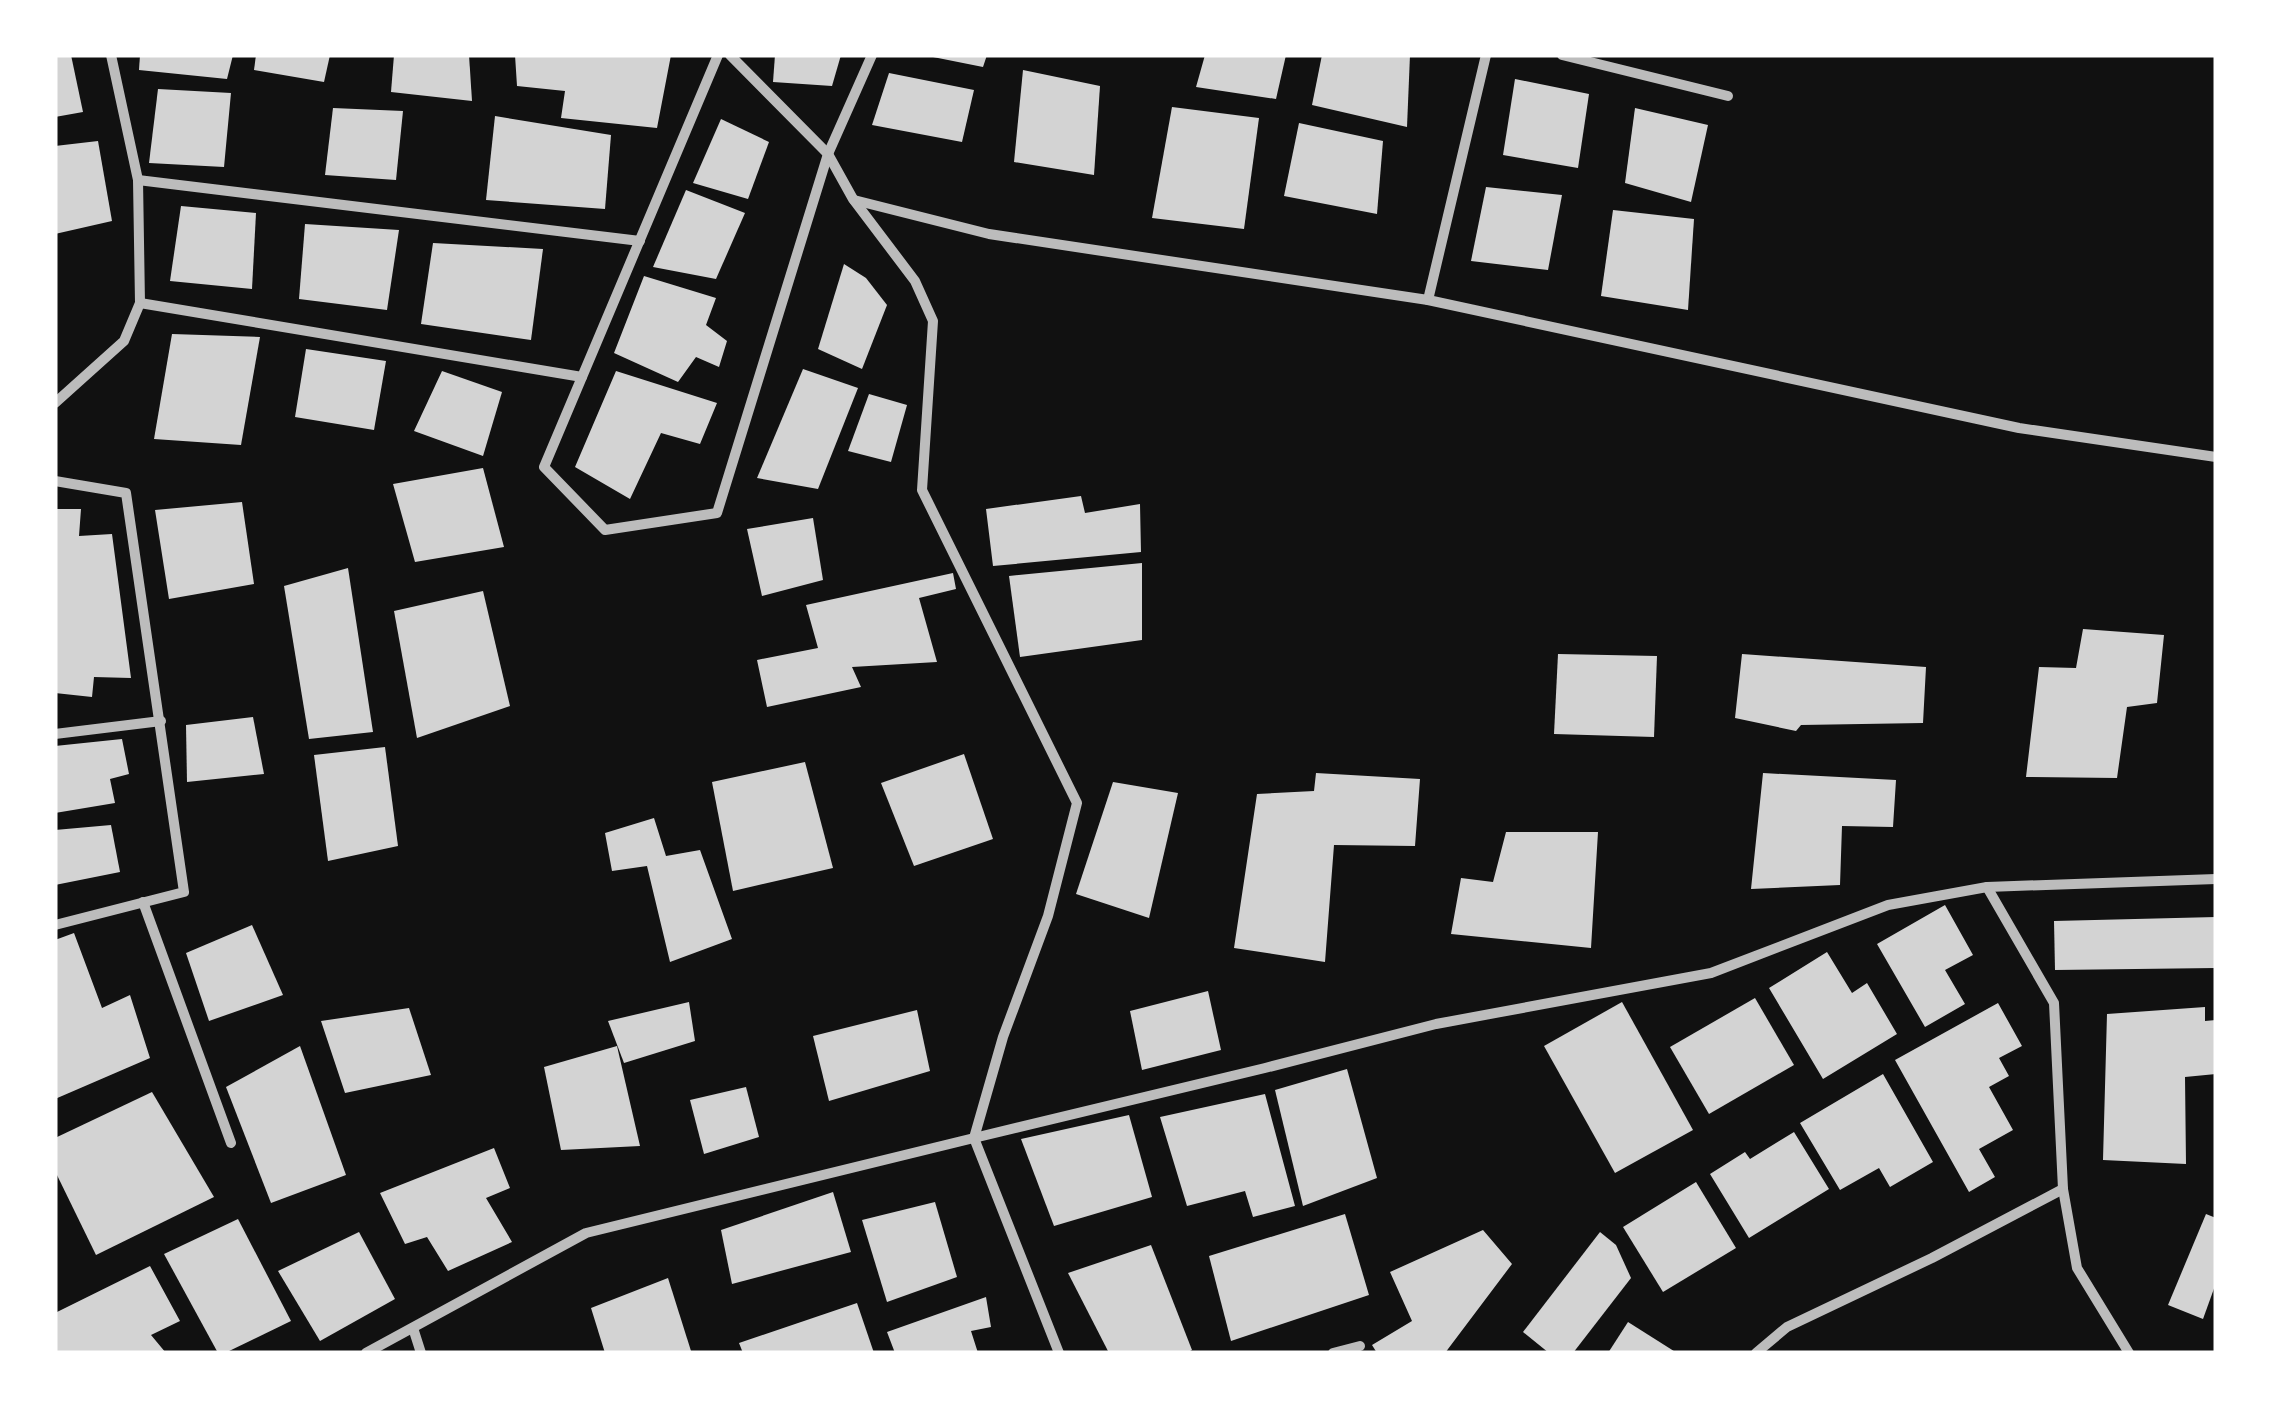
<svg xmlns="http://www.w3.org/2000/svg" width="2271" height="1408" font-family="'Noto Serif',serif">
<rect width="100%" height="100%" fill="#111"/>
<g fill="#d3d3d3">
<path d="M 55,55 L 71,55 L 83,112 L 55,117 Z"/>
<path d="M 140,55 L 233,55 L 227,79 L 139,70 Z"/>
<path d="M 256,55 L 330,55 L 324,82 L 254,70 Z"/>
<path d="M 394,55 L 469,55 L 472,101 L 391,92 Z"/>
<path d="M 515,55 L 671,55 L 657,128 L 561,118 L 565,91 L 517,86 Z"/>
<path d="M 775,55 L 841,55 L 832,86 L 773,82 Z"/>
<path d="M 933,55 L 987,55 L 983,67 L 933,57 Z"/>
<path d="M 1205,55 L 1286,55 L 1276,99 L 1196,87 Z"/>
<path d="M 1322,55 L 1410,55 L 1407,127 L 1312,105 Z"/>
<path d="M 1023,70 L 1100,86 L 1094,175 L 1014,162 Z"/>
<path d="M 889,73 L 974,90 L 962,142 L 872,125 Z"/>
<path d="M 1515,79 L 1589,94 L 1578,168 L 1503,155 Z"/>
<path d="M 158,89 L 231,93 L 224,167 L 149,163 Z"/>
<path d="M 1172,107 L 1259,118 L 1244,229 L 1152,218 Z"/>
<path d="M 333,108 L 403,111 L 396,180 L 325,175 Z"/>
<path d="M 1635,108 L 1708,125 L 1691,202 L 1625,183 Z"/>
<path d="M 495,116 L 611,135 L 605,209 L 486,200 Z"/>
<path d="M 721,119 L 769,142 L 748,199 L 693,183 Z"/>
<path d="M 1299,123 L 1383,141 L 1377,214 L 1284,196 Z"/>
<path d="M 98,141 L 112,221 L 55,234 L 55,146 Z"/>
<path d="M 1486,187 L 1562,195 L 1548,270 L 1471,261 Z"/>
<path d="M 686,190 L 745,213 L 716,279 L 653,267 Z"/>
<path d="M 181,206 L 256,213 L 252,289 L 170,281 Z"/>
<path d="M 1613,210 L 1694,219 L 1688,310 L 1601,296 Z"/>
<path d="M 305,224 L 399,230 L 387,310 L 299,299 Z"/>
<path d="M 433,243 L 543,249 L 531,340 L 421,324 Z"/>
<path d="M 844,264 L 866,278 L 887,305 L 862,369 L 818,349 Z"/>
<path d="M 644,276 L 716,298 L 706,325 L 727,341 L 719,367 L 696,357 L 678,382 L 614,353 Z"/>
<path d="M 172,334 L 260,337 L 241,445 L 154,439 Z"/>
<path d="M 306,349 L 386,361 L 374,430 L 295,417 Z"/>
<path d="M 803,369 L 858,388 L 818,489 L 757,478 Z"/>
<path d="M 442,371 L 502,392 L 483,456 L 414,431 Z"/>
<path d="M 616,371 L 717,403 L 700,444 L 661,433 L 630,499 L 575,467 Z"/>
<path d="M 869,394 L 907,405 L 891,462 L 848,451 Z"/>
<path d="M 483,468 L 504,547 L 415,562 L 393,484 Z"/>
<path d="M 1081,496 L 1085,513 L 1140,504 L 1141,552 L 993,566 L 986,509 Z"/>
<path d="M 242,502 L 254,584 L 169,599 L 155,510 Z"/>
<path d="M 55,509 L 81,509 L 79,536 L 112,534 L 131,678 L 94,677 L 92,697 L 55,693 Z"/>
<path d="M 813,518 L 823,580 L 762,596 L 747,529 Z"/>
<path d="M 1142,563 L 1142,640 L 1020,657 L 1009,576 Z"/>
<path d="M 348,568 L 373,732 L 309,739 L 284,586 Z"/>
<path d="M 953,573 L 956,589 L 919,598 L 937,662 L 852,667 L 861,687 L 767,707 L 757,660 L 818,648 L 806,605 Z"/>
<path d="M 483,591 L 510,706 L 417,738 L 394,611 Z"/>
<path d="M 2083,629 L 2164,635 L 2157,703 L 2127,707 L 2117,778 L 2026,777 L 2039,667 L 2076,668 Z"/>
<path d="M 1558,654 L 1657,656 L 1654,737 L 1554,734 Z"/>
<path d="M 1742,654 L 1926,667 L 1923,723 L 1801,725 L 1796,731 L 1735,718 Z"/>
<path d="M 253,717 L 264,774 L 187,782 L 186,725 Z"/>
<path d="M 122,739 L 129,774 L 110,779 L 115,803 L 55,813 L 55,746 Z"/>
<path d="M 385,747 L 398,846 L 328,861 L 314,755 Z"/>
<path d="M 964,754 L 993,839 L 914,866 L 881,783 Z"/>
<path d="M 805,762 L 833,868 L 733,891 L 712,782 Z"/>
<path d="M 1316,773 L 1420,779 L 1415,846 L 1334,845 L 1325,962 L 1234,948 L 1257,794 L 1314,791 Z"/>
<path d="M 1763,773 L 1896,780 L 1893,827 L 1842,826 L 1840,885 L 1751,889 Z"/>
<path d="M 1113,782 L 1178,793 L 1149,918 L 1076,894 Z"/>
<path d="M 654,818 L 666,856 L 700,850 L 732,939 L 670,962 L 647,866 L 612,871 L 605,833 Z"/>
<path d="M 111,825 L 120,872 L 55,885 L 55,830 Z"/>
<path d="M 1506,832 L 1598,832 L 1591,948 L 1451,934 L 1461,878 L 1493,882 Z"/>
<path d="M 1945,905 L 1973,955 L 1945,970 L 1965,1004 L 1925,1027 L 1877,944 Z"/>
<path d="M 2216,917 L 2216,968 L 2055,970 L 2054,921 Z"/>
<path d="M 252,925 L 283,995 L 209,1021 L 186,953 Z"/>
<path d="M 74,933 L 102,1008 L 130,995 L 150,1058 L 55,1099 L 55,940 Z"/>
<path d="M 1827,952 L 1852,993 L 1867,983 L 1897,1034 L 1823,1079 L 1769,988 Z"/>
<path d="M 1208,991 L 1221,1050 L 1142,1070 L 1130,1011 Z"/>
<path d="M 1755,998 L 1794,1065 L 1709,1114 L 1670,1047 Z"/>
<path d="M 689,1002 L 695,1041 L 624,1063 L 608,1021 Z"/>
<path d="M 1622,1002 L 1693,1130 L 1615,1173 L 1544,1046 Z"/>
<path d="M 1998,1003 L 2022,1046 L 1999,1058 L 2009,1076 L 1989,1087 L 2013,1130 L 1979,1149 L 1995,1177 L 1969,1192 L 1895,1060 Z"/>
<path d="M 2205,1007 L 2205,1021 L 2216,1020 L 2216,1074 L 2185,1077 L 2186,1164 L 2103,1160 L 2107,1014 Z"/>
<path d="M 409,1008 L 431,1075 L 345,1093 L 321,1021 Z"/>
<path d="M 917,1010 L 930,1071 L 829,1101 L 813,1036 Z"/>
<path d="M 300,1046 L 346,1175 L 271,1203 L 226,1087 Z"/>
<path d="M 617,1046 L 640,1146 L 561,1150 L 544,1067 Z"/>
<path d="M 1347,1069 L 1377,1178 L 1303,1206 L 1275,1090 Z"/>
<path d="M 1883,1074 L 1933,1162 L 1890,1187 L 1879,1168 L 1840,1190 L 1800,1123 Z"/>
<path d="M 746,1087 L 759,1137 L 704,1154 L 690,1100 Z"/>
<path d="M 152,1092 L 214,1197 L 96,1255 L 55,1171 L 55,1138 Z"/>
<path d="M 1265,1094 L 1295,1206 L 1253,1217 L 1245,1191 L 1187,1206 L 1160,1117 Z"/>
<path d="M 1129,1115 L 1152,1197 L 1054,1226 L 1021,1139 Z"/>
<path d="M 1794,1132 L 1829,1189 L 1749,1238 L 1710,1174 L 1745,1152 L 1750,1159 Z"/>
<path d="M 494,1148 L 510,1188 L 486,1198 L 512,1242 L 448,1271 L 427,1237 L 405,1244 L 380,1193 Z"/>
<path d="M 1696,1182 L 1736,1248 L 1663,1292 L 1623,1227 Z"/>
<path d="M 833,1192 L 851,1252 L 732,1284 L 721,1230 Z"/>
<path d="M 935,1202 L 957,1277 L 887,1302 L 862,1220 Z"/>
<path d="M 1345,1214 L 1369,1295 L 1231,1341 L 1209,1256 Z"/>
<path d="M 2206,1214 L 2216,1218 L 2216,1283 L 2203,1319 L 2168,1305 Z"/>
<path d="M 238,1219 L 291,1321 L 225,1353 L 218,1353 L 164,1254 Z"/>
<path d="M 1483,1230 L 1512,1264 L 1445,1353 L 1377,1353 L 1372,1345 L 1412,1321 L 1390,1272 Z"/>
<path d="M 359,1232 L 395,1299 L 320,1341 L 278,1271 Z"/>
<path d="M 1600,1232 L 1616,1245 L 1631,1278 L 1573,1353 L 1549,1353 L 1523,1332 Z"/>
<path d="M 1151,1245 L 1192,1350 L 1186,1353 L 1109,1353 L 1068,1273 Z"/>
<path d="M 150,1266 L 180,1321 L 151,1335 L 166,1353 L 55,1353 L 55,1313 Z"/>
<path d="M 668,1278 L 691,1351 L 683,1353 L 605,1353 L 591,1308 Z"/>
<path d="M 986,1297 L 991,1327 L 971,1331 L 978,1353 L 895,1353 L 887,1332 Z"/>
<path d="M 857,1303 L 874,1353 L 743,1353 L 739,1343 Z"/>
<path d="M 1628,1322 L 1677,1353 L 1608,1353 Z"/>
</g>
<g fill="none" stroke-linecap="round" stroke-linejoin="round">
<g stroke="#bcbcbc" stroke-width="10">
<path d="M 718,55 L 544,467 L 605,530 L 717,513 L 828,154 L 872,55"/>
<path d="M 1562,55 L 1728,96"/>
<path d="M 138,180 L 640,241"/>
<path d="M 854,200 L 989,234 L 1428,300 L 2019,428 L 2216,457"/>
<path d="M 1428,300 L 1486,55"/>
<path d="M 140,303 L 582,377"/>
<path d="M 55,403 L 124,341 L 140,303 L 138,180 L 111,55"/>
<path d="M 55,481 L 126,493 L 184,892 L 55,925"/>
<path d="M 55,734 L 161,721"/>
<path d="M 1987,887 L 2054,1003 L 2063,1189 L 2077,1268 L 2129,1353"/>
<path d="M 143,902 L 231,1143"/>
<path d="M 413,1328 L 421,1353"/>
<path d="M 366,1353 L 586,1233 L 974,1138 L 1003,1037 L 1048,916 L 1077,803 L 922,490 L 933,321 L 915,281 L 853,199 L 828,154 L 730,55"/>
<path d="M 1059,1353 L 974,1138 L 1265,1068 L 1436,1024 L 1711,973 L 1888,905 L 1987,887 L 2216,879"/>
<path d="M 1333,1353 L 1360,1346"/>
<path d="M 1756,1353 L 1787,1327 L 1932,1258 L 2063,1189"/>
</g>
</g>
<rect width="2271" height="1408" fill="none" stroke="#ffffff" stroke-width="115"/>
</svg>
